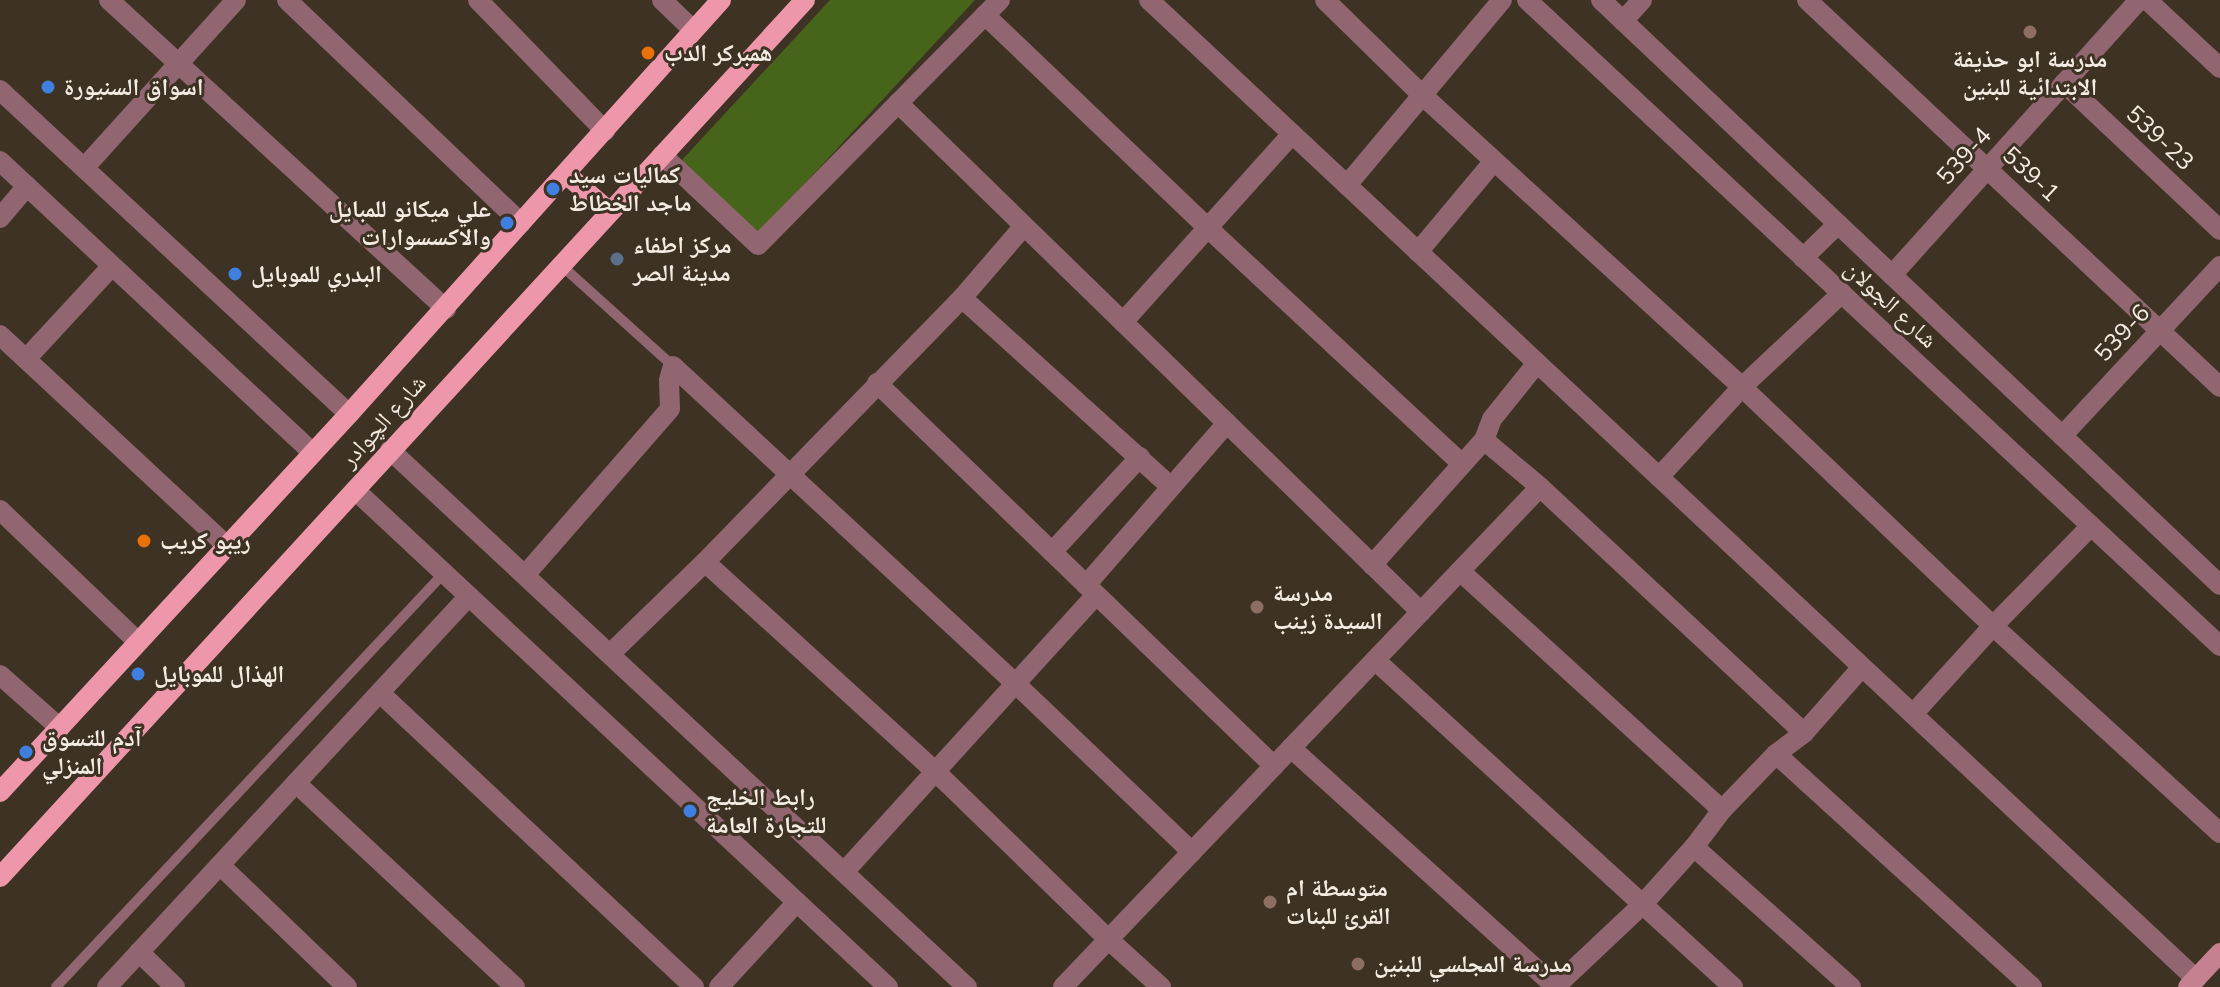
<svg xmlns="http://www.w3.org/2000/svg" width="2220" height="987" font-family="'Nunito Sans','Noto Naskh Arabic',sans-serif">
<rect width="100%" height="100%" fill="#3d3223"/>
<path fill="#47641b" d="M 830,0 L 975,0 L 759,233 L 681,161 Z"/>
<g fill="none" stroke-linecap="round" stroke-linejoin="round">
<g stroke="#926670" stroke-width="10">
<path d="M 561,265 L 673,366"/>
<path d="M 56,987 L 444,573"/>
</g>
<g stroke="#926670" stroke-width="20">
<path d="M 109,0 L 446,309"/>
<path d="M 287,0 L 521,223"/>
<path d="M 478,0 L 605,131"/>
<path d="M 662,0 L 693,30"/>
<path d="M 1149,0 L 2196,979"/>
<path d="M 1325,0 L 1421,94 L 1742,387 L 1993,626 L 2220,833"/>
<path d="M 1807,0 L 2220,387"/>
<path d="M 2147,0 L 2220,68"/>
<path d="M 985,15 L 1209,229 L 1461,463"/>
<path d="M 1623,21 L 1642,0"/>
<path d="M 2064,83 L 2220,230"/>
<path d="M 0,90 L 349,414"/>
<path d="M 898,103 L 1421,612"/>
<path d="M 662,155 L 758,245 L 1000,0"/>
<path d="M 84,168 L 236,0"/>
<path d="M 1347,185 L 1502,0"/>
<path d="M 0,218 L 27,186"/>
<path d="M 1418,252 L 1494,161"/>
<path d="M 1892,275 L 2139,0"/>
<path d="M 962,298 L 1170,486"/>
<path d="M 1123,322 L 1292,134"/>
<path d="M 0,335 L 227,546"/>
<path d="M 26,359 L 112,266"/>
<path d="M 877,383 L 1274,766"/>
<path d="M 2062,436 L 2220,266"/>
<path d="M 1484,440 L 1540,487 L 1804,733"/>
<path d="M 1659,477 L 1742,387 L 1842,293"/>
<path d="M 0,510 L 137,641"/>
<path d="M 1052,552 L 1140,457"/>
<path d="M 705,562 L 937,773 L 1108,939 L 1161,987"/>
<path d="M 1372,565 L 1484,440 L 1492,419 L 1537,363"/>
<path d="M 1460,571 L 1722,810"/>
<path d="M 525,575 L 670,409 L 669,380 L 673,366 L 1016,684 L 1192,852"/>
<path d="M 1086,585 L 1227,423"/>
<path d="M 610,654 L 705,562 L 962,298 L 1024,226"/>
<path d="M 1375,660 L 1733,987"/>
<path d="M 0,675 L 60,728"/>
<path d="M 380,693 L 694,987"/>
<path d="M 1913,714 L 1993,626 L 2091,526"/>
<path d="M 1291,748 L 1556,987"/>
<path d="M 1776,754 L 2032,987"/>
<path d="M 296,783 L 515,987"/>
<path d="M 1694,847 L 1851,987"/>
<path d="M 220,865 L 347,987"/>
<path d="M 844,872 L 1096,595"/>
<path d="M 139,952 L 175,987"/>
<path d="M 107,987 L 469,596"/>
<path d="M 719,987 L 797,902"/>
<path d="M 1063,987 L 1540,487"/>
<path d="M 1555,987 L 1642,905 L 1694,847 L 1722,810 L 1776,754 L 1804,733 L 1862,667"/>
</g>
<g stroke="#926670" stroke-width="20">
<path d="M 1527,0 L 2220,646"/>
<path d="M 1601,0 L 2220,585"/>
<path d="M 0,161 L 313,453"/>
<path d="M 1803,258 L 1838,224"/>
<path d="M 390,450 L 967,987"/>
<path d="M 355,490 L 888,987"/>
</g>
<path stroke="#c68191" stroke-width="20" d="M 2188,987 L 2220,953"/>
<g stroke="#ee96aa" stroke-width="20">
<path d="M 566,174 L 610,212"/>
<path d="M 0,792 L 349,414 L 721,0"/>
<path d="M 0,877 L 805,0"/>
</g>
</g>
<g fill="#8d6e63" stroke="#3d3223" stroke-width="3">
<circle cx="2030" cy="32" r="8"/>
<circle cx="1257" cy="607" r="8"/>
<circle cx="1270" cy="902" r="8"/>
<circle cx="1358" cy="964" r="8"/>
</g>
<g fill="#e8710a" stroke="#3d3223" stroke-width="3">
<circle cx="648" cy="53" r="8"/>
<circle cx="144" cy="541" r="8"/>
</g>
<g fill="#3f7fe0" stroke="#3d3223" stroke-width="3">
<circle cx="48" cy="87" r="8"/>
<circle cx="553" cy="189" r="8"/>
<circle cx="507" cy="223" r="8"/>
<circle cx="235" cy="274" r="8"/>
<circle cx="138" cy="674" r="8"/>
<circle cx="26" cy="752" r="8"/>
<circle cx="690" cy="811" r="8"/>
</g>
<circle fill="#5c6f8a" stroke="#3d3223" stroke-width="3" cx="617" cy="259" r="8"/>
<g text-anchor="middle" stroke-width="6" stroke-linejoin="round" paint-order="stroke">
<g font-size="24" font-weight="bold" fill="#f4ece3" stroke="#3d3223" text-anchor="start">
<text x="664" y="61">همبركر الدب</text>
<text x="2030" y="67" text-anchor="middle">مدرسة ابو حذيفة<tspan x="2030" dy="28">الابتدائية للبنين</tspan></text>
<text x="64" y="95">اسواق السنيورة</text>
<text x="569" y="183">كماليات سيد<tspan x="569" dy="28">ماجد الخطاط</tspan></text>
<text x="491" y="217" text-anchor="end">علي ميكانو للمبايل<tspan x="491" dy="28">والاكسسوارات</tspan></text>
<text x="633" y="253">مركز اطفاء<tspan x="633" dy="28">مدينة الصر</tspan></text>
<text x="251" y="282">البدري للموبايل</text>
<text x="160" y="549">ريبو كريب</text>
<text x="1273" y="601">مدرسة<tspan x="1273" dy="28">السيدة زينب</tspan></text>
<text x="154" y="682">الهذال للموبايل</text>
<text x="42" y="746">آدم للتسوق<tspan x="42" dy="28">المنزلي</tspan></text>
<text x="706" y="805">رابط الخليج<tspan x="706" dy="28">للتجارة العامة</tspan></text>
<text x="1286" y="896">متوسطة ام<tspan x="1286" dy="28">القرئ للبنات</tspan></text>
<text x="1374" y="972">مدرسة المجلسي للبنين</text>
</g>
<g font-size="24" fill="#f4ece3" stroke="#3d3223">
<text transform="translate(2160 138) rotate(43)" y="8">539-23</text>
<text transform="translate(1964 156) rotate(-48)" y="8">539-4</text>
<text transform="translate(2031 174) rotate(43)" y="8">539-1</text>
<text transform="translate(1891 304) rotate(43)" y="8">شارع الجولان</text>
<text transform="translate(2122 333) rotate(-47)" y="8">539-6</text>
<text transform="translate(383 421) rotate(-48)" y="8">شارع الچوادر</text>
</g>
</g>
</svg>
